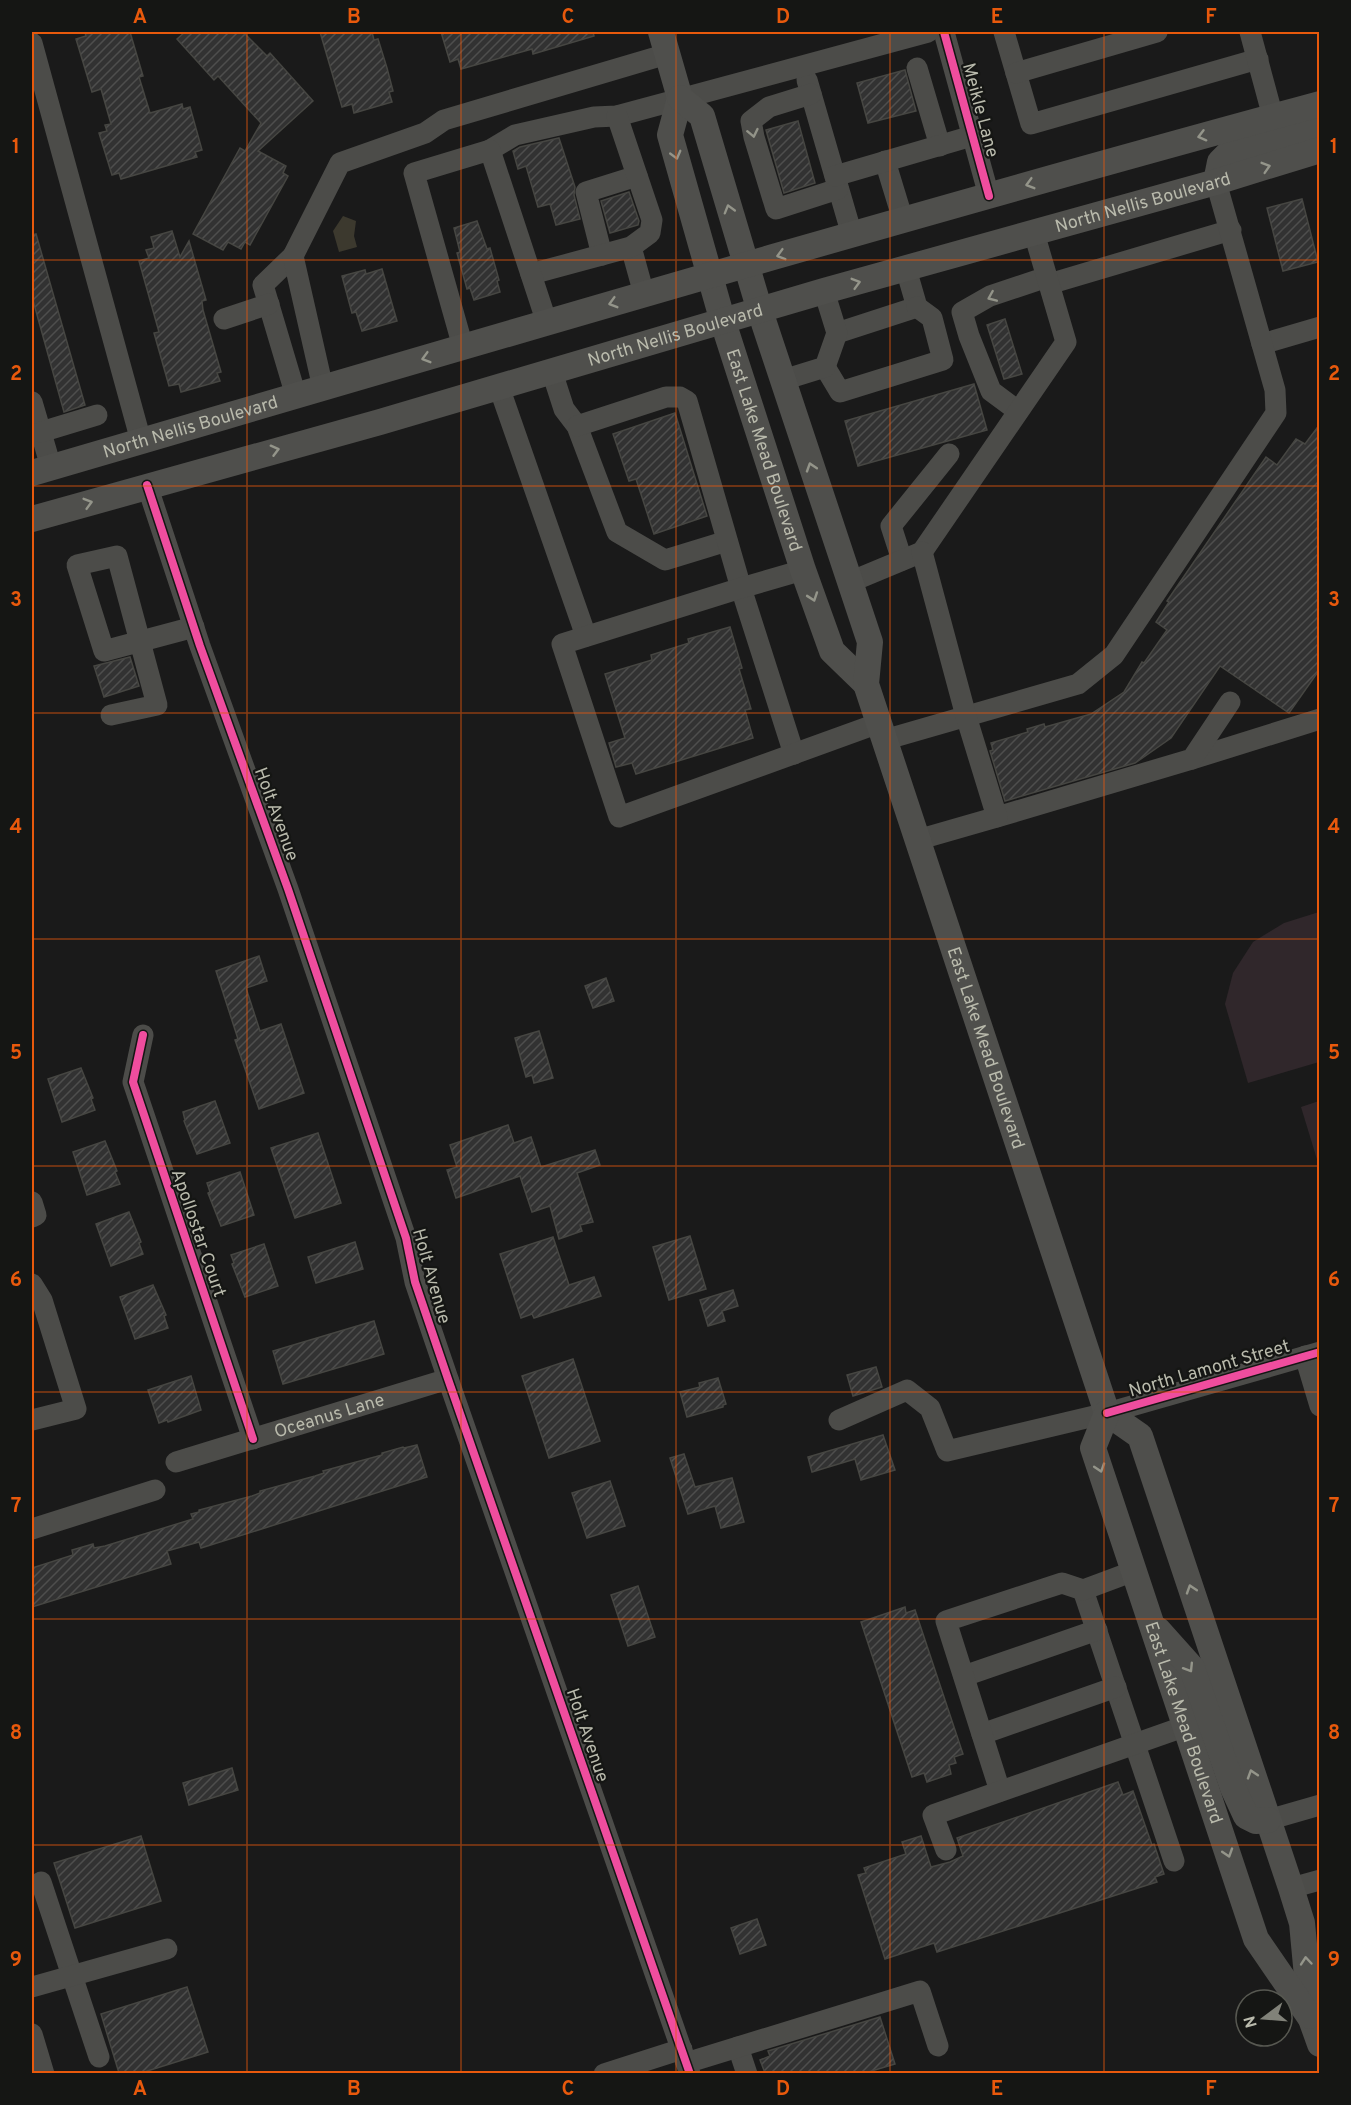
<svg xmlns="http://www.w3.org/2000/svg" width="1351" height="2105" font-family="Overpass,sans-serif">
<defs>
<pattern id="building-hatch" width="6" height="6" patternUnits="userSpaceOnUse" patternTransform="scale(1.5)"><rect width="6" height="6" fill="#323232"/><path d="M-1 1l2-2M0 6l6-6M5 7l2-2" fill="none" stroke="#4e4e4d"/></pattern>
</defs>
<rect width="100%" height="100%" fill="#1a1a1a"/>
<g fill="#30272b">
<path d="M 1319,912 L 1319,1062 L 1248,1083 L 1225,1004 L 1233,973 L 1253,942 L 1284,923 Z"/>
<path d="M 1319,1101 L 1320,1101 L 1319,1166 L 1301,1107 Z"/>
</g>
<path fill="#3c392e" d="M 343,216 L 356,221 L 354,236 L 357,247 L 339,252 L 333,231 Z"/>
<g fill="url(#building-hatch)" stroke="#464642" stroke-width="1.5">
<path d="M 85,32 L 130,32 L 143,76 L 139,77 L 150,113 L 182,104 L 183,109 L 190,107 L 202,150 L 195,152 L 197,157 L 121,179 L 119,173 L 112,175 L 99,133 L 107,131 L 105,125 L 111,124 L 101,89 L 92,92 L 76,39 L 86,36 Z"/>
<path d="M 185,32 L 243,32 L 267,56 L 270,53 L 313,101 L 258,151 L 286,166 L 283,173 L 288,176 L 250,245 L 245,242 L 241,249 L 228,242 L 223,250 L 193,234 L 240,148 L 245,151 L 261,123 L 218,76 L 214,80 L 177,39 Z"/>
<path d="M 320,32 L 372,32 L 374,40 L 378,39 L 387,68 L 393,91 L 389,92 L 392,102 L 354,113 L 352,104 L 342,107 Z"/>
<path d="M 441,32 L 593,32 L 594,36 L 533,54 L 532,49 L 461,69 L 458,59 L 450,62 Z"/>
<path d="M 905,70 L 916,111 L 868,123 L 857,83 Z"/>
<path d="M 798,121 L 815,183 L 784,193 L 766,130 Z"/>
<path d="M 559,138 L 575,187 L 574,195 L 580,219 L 556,225 L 550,204 L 538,207 L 526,166 L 518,169 L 513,151 L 520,147 Z"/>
<path d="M 629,192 L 639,221 L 638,225 L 610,233 L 601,201 Z"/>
<path d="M 1302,199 L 1318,262 L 1283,271 L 1267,208 Z"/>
<path d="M 477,221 L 487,249 L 490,248 L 499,280 L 497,281 L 500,292 L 474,300 L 470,288 L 467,289 L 457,253 L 460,252 L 454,228 Z"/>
<path d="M 172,231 L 180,257 L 189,241 L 206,300 L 202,301 L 203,310 L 221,372 L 217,373 L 220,381 L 181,392 L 179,384 L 169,386 L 154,333 L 159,332 L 139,261 L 149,258 L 146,250 L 154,248 L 151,237 Z"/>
<path d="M 36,234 L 85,405 L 64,412 L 32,297 L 32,235 Z"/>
<path d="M 382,269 L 397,321 L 362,331 L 356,312 L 352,313 L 342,276 L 365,270 L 366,274 Z"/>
<path d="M 1005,319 L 1022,374 L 1004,379 L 987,325 Z"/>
<path d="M 974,384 L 987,430 L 858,466 L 845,421 Z"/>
<path d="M 675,413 L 707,516 L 654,534 L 636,479 L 629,481 L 613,434 Z"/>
<path d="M 1320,424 L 1320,669 L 1289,713 L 1220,666 L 1171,738 L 1135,763 L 1005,801 L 990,751 L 993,750 L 991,743 L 1028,732 L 1027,729 L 1044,724 L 1045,727 L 1091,714 L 1124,692 L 1142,662 L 1144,663 L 1167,630 L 1156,622 L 1169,602 L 1167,601 L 1266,457 L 1277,465 L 1296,439 L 1305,444 Z"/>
<path d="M 730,627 L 742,668 L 739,669 L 751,709 L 745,710 L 753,738 L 636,774 L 632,763 L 616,767 L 609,743 L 625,738 L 605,674 L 652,660 L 651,655 L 689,643 L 688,639 Z"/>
<path d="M 130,657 L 139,686 L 104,697 L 94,666 Z"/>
<path d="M 259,956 L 267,981 L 246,988 L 260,1031 L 281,1024 L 304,1093 L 259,1109 L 235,1040 L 238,1039 L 216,971 Z"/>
<path d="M 606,978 L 614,1001 L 593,1008 L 585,986 Z"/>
<path d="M 539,1031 L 553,1078 L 534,1083 L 532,1075 L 526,1077 L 515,1038 Z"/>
<path d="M 81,1068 L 93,1098 L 91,1099 L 95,1110 L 62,1122 L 48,1079 Z"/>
<path d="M 215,1101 L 230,1143 L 197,1154 L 184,1121 L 185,1120 L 183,1112 Z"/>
<path d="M 508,1125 L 514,1143 L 531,1137 L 541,1167 L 595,1150 L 600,1165 L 577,1173 L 593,1222 L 580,1225 L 582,1231 L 559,1239 L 550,1206 L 532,1212 L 520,1176 L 456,1198 L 447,1170 L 457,1167 L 450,1145 Z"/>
<path d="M 318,1133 L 341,1203 L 295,1218 L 271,1148 Z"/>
<path d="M 105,1141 L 117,1171 L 115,1172 L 120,1184 L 87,1195 L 73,1152 Z"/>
<path d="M 240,1172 L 254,1215 L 221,1226 L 208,1193 L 210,1192 L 207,1183 Z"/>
<path d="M 129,1212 L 141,1242 L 139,1243 L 143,1254 L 111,1266 L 96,1224 Z"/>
<path d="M 690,1236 L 706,1289 L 669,1300 L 653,1247 Z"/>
<path d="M 553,1237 L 569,1285 L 594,1277 L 601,1296 L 534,1318 L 532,1314 L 521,1318 L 500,1254 Z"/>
<path d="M 355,1242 L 363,1269 L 316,1283 L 308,1257 Z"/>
<path d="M 264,1244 L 278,1286 L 245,1297 L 232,1264 L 234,1263 L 231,1255 Z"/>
<path d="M 153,1285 L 166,1315 L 164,1316 L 168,1328 L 135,1339 L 120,1297 Z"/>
<path d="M 733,1290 L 738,1306 L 722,1311 L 725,1321 L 708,1326 L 700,1300 Z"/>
<path d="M 374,1321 L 384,1354 L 283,1384 L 273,1351 Z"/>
<path d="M 573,1359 L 600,1441 L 549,1458 L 522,1376 Z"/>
<path d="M 876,1367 L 882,1387 L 853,1396 L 847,1375 Z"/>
<path d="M 191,1376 L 201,1410 L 168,1422 L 167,1420 L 159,1423 L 148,1390 Z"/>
<path d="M 718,1378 L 726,1404 L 723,1405 L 723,1407 L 687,1417 L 680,1392 L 700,1387 L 699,1383 Z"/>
<path d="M 883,1435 L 895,1470 L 861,1480 L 855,1459 L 812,1472 L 808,1457 Z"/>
<path d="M 417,1445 L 427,1477 L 201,1548 L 199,1542 L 167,1551 L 171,1564 L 32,1607 L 32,1568 L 73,1555 L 72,1550 L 93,1544 L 94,1548 L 105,1546 L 193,1519 L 191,1514 L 199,1512 L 199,1510 L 252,1496 L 260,1493 L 260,1491 L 315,1476 L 324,1473 L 323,1471 L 382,1455 L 382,1453 L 403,1447 L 404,1448 Z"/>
<path d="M 684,1454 L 695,1487 L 732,1478 L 744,1522 L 721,1528 L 715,1506 L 688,1514 L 670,1458 Z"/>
<path d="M 610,1481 L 625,1526 L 587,1538 L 572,1493 Z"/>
<path d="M 638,1586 L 655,1637 L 628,1646 L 611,1595 Z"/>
<path d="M 905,1607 L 906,1613 L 915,1610 L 963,1754 L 954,1757 L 956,1763 L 949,1765 L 951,1774 L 927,1782 L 924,1773 L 912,1777 L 861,1622 Z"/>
<path d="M 232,1768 L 238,1790 L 189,1805 L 183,1783 Z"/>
<path d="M 1118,1782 L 1123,1795 L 1133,1791 L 1152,1845 L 1154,1844 L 1164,1874 L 1155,1877 L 1157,1882 L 937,1952 L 934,1943 L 885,1959 L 858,1875 L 866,1873 L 864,1868 L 906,1854 L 902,1842 L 921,1836 L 931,1867 L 950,1862 L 963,1856 L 957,1838 Z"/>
<path d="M 141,1836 L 161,1901 L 75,1928 L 54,1863 Z"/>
<path d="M 757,1919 L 766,1945 L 740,1954 L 731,1928 Z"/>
<path d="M 187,1987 L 208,2052 L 141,2073 L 119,2073 L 101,2014 Z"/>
<path d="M 880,2017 L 895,2064 L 865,2073 L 765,2073 L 760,2060 L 770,2056 L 768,2051 Z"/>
</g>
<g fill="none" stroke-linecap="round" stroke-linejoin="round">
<g stroke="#4c4c49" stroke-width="21">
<path d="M 944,32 L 989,196"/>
<path d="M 1004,32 L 1031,124 L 1258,59"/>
<path d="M 1250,32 L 1273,117"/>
<path d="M 32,43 L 141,441"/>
<path d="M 917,68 L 940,146"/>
<path d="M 1016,73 L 1157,32"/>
<path d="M 807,80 L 852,235"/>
<path d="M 811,94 L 769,107 L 751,121 L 754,137 L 776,209 L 838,189"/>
<path d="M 490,150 L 515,135 L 594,117 L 617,116 L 928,32"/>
<path d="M 885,161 L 903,220"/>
<path d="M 835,176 L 972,136"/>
<path d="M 631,247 L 644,294"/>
<path d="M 602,255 L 586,192 L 637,176"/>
<path d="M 293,256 L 263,285 L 296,396"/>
<path d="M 531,274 L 631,247 L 650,233 L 652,220 L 617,116"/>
<path d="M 1049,284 L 1231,230"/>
<path d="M 224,319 L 269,304"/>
<path d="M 837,333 L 917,307 L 906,269"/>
<path d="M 1262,344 L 1320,327"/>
<path d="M 463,347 L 414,173 L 490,150 L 547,323"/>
<path d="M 825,367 L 840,392 L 943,360 L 932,318 L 917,307"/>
<path d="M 552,372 L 564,409 L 577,426 L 617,532 L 665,560 L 727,541"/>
<path d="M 783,380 L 825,367 L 837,333 L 824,291"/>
<path d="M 499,387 L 586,636"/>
<path d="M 323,388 L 293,256 L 340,163 L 425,133 L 444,120 L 667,54"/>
<path d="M 32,402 L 51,467"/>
<path d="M 1018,411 L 991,391 L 969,336 L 962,312 L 990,296 L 1047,277"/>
<path d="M 577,426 L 666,397 L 680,397 L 687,401 L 741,588 L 794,754"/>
<path d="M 41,432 L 97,415"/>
<path d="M 147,485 L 200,646 L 288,889 L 406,1238 L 415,1282 L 448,1379 L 690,2074"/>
<path d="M 902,560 L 891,526 L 949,454"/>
<path d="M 803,570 L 741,588 L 562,644 L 619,817 L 879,723"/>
<path d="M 850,582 L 922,552 L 1066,342 L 1034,233"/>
<path d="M 111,715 L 157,705 L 117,556 L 77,565 L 104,651 L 194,627"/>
<path d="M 884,740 L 1078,684 L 1114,655 L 1276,413 L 1275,390 L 1216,182"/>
<path d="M 1192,759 L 1320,719"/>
<path d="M 997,817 L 1192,759 L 1230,702"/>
<path d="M 917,840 L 997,817 L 966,716 L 922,552"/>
<path d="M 143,1035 L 133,1082 L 253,1439"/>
<path d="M 32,1202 L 36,1215 L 32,1217"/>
<path d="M 32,1284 L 42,1300 L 76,1409 L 32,1420"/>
<path d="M 1305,1356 L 1320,1406"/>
<path d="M 839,1420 L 907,1390 L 930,1408 L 947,1451 L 1107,1413 L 1320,1352"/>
<path id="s1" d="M 176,1462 L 448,1379"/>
<path d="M 32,1529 L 155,1490"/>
<path d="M 1083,1590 L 1174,1861"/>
<path d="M 964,1676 L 1097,1630"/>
<path d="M 982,1734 L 1116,1687"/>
<path d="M 1000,1791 L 946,1621 L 1062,1583 L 1083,1590 L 1134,1571"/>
<path d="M 1268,1820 L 1320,1805"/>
<path d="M 946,1850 L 933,1815 L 1186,1726"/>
<path d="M 41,1882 L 99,2057"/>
<path d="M 1291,1888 L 1320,1880"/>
<path d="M 32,1987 L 167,1949"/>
<path d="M 32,2034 L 44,2074"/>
<path d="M 738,2047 L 747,2074"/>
<path d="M 686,2063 L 920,1991 L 938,2046"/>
<path d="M 604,2074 L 682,2049"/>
</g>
<g stroke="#4f4f4c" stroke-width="26">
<path id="s2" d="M 661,32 L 680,98 L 670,135 L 723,322 L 803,570 L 832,651 L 866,684"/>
<path id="s3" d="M 680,98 L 702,116 L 760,311 L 870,642 L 866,684 L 1107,1413 L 1140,1436 L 1291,1888 L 1302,1923 L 1311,2019 L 1320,2044"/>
<path d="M 1216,182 L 1220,162 L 1229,153 L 1320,125"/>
<path id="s4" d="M 32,473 C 460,348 888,221 1320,104"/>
<path id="s5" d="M 32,519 L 380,422 L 824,291 L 1216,182 L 1320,150"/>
<path id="s6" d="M 1107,1413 L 1093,1448 L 1256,1939 L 1309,2016"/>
<path d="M 1158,1630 L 1192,1668 L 1233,1788 L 1246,1816 L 1256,1821 L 1268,1820"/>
</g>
<defs>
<g id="cycleway">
<path d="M 944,32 L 989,196"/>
<path d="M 147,485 L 200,646 L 288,889 L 406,1238 L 415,1282 L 448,1379 L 690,2074"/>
<path d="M 143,1035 L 133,1082 L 253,1439"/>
<path d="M 1107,1413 L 1320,1352"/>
</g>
</defs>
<use href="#cycleway" stroke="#151614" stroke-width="11"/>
<use href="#cycleway" stroke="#ef4d9e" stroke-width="8"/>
</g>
<defs><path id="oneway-chevron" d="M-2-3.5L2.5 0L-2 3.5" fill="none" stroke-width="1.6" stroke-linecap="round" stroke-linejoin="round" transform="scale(1.5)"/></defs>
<g stroke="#939489">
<use href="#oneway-chevron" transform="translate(753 133) rotate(78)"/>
<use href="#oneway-chevron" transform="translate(992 297) rotate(157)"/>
</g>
<g stroke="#94958a">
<use href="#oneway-chevron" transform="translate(1202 136) rotate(165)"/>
<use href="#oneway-chevron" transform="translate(676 155) rotate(75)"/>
<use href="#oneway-chevron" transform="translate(1266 167) rotate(-17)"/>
<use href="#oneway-chevron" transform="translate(1030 184) rotate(164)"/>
<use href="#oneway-chevron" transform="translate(729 209) rotate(-106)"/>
<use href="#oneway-chevron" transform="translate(781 255) rotate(164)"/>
<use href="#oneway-chevron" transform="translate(856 283) rotate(-16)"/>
<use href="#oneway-chevron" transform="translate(613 303) rotate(164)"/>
<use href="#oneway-chevron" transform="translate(426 358) rotate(164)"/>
<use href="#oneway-chevron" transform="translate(275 450) rotate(-15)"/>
<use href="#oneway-chevron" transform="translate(811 467) rotate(-108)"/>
<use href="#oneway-chevron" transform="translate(88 503) rotate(-16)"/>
<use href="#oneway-chevron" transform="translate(813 597) rotate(71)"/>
<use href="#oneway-chevron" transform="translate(1100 1468) rotate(72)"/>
<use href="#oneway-chevron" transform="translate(1191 1589) rotate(-108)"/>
<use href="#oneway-chevron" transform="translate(1189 1668) rotate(58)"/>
<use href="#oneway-chevron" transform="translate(1252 1774) rotate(-108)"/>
<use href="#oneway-chevron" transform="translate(1228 1853) rotate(72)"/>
<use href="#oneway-chevron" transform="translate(1306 1961) rotate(-95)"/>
</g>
<path fill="none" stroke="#e8590c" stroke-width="1.5" stroke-opacity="0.55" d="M 247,32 L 247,2074M 461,32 L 461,2074M 676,32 L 676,2074M 890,32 L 890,2074M 1104,32 L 1104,2074M 32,260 L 1320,260M 32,486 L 1320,486M 32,713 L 1320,713M 32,939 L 1320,939M 32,1166 L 1320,1166M 32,1392 L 1320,1392M 32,1619 L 1320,1619M 32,1845 L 1320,1845"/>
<g text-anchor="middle" stroke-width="4.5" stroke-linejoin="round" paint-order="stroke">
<g font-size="18" fill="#b9baac" stroke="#151614">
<text transform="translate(981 110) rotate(75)" y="6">Meikle Lane</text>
<text dy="6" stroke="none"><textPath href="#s5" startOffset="1155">North Nellis Boulevard</textPath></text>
<text dy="6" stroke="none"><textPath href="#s5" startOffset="669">North Nellis Boulevard</textPath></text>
<text dy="6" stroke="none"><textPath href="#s4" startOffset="165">North Nellis Boulevard</textPath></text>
<text dy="6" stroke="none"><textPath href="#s2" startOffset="436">East Lake Mead Boulevard</textPath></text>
<text transform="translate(277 814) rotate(70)" y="6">Holt Avenue</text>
<text dy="6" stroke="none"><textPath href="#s3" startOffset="1006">East Lake Mead Boulevard</textPath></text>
<text transform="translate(199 1233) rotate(71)" y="6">Apollostar Court</text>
<text transform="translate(432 1276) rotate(74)" y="6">Holt Avenue</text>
<text transform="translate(1209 1368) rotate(-16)" y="6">North Lamont Street</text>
<text dy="6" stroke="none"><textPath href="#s1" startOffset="160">Oceanus Lane</textPath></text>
<text dy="6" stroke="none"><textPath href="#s6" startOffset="327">East Lake Mead Boulevard</textPath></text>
<text transform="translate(588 1735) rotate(71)" y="6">Holt Avenue</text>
</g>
</g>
<rect width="1351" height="2105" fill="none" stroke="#151614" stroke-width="66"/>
<g transform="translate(1264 2018) rotate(254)"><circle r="28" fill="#151614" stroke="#575851" stroke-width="1.5"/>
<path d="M0-4.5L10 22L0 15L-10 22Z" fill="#818279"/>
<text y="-9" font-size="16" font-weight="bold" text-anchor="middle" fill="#b9baac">N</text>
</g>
<rect x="33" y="33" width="1285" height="2039" fill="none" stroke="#e8590c" stroke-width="2"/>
<g font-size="20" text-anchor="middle" font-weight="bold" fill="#e8590c">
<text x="140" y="23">A</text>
<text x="354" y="23">B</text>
<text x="568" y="23">C</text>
<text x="783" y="23">D</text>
<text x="997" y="23">E</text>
<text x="1211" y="23">F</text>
<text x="16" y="153">1</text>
<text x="1334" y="153">1</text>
<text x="16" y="380">2</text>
<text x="1334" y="380">2</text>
<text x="16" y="606">3</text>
<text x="1334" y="606">3</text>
<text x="16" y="833">4</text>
<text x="1334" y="833">4</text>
<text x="16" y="1059">5</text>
<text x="1334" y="1059">5</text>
<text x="16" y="1286">6</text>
<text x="1334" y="1286">6</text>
<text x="16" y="1512">7</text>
<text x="1334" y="1512">7</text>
<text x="16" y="1739">8</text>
<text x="1334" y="1739">8</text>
<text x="16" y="1966">9</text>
<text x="1334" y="1966">9</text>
<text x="140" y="2095">A</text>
<text x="354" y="2095">B</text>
<text x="568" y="2095">C</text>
<text x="783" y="2095">D</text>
<text x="997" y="2095">E</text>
<text x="1211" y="2095">F</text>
</g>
</svg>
